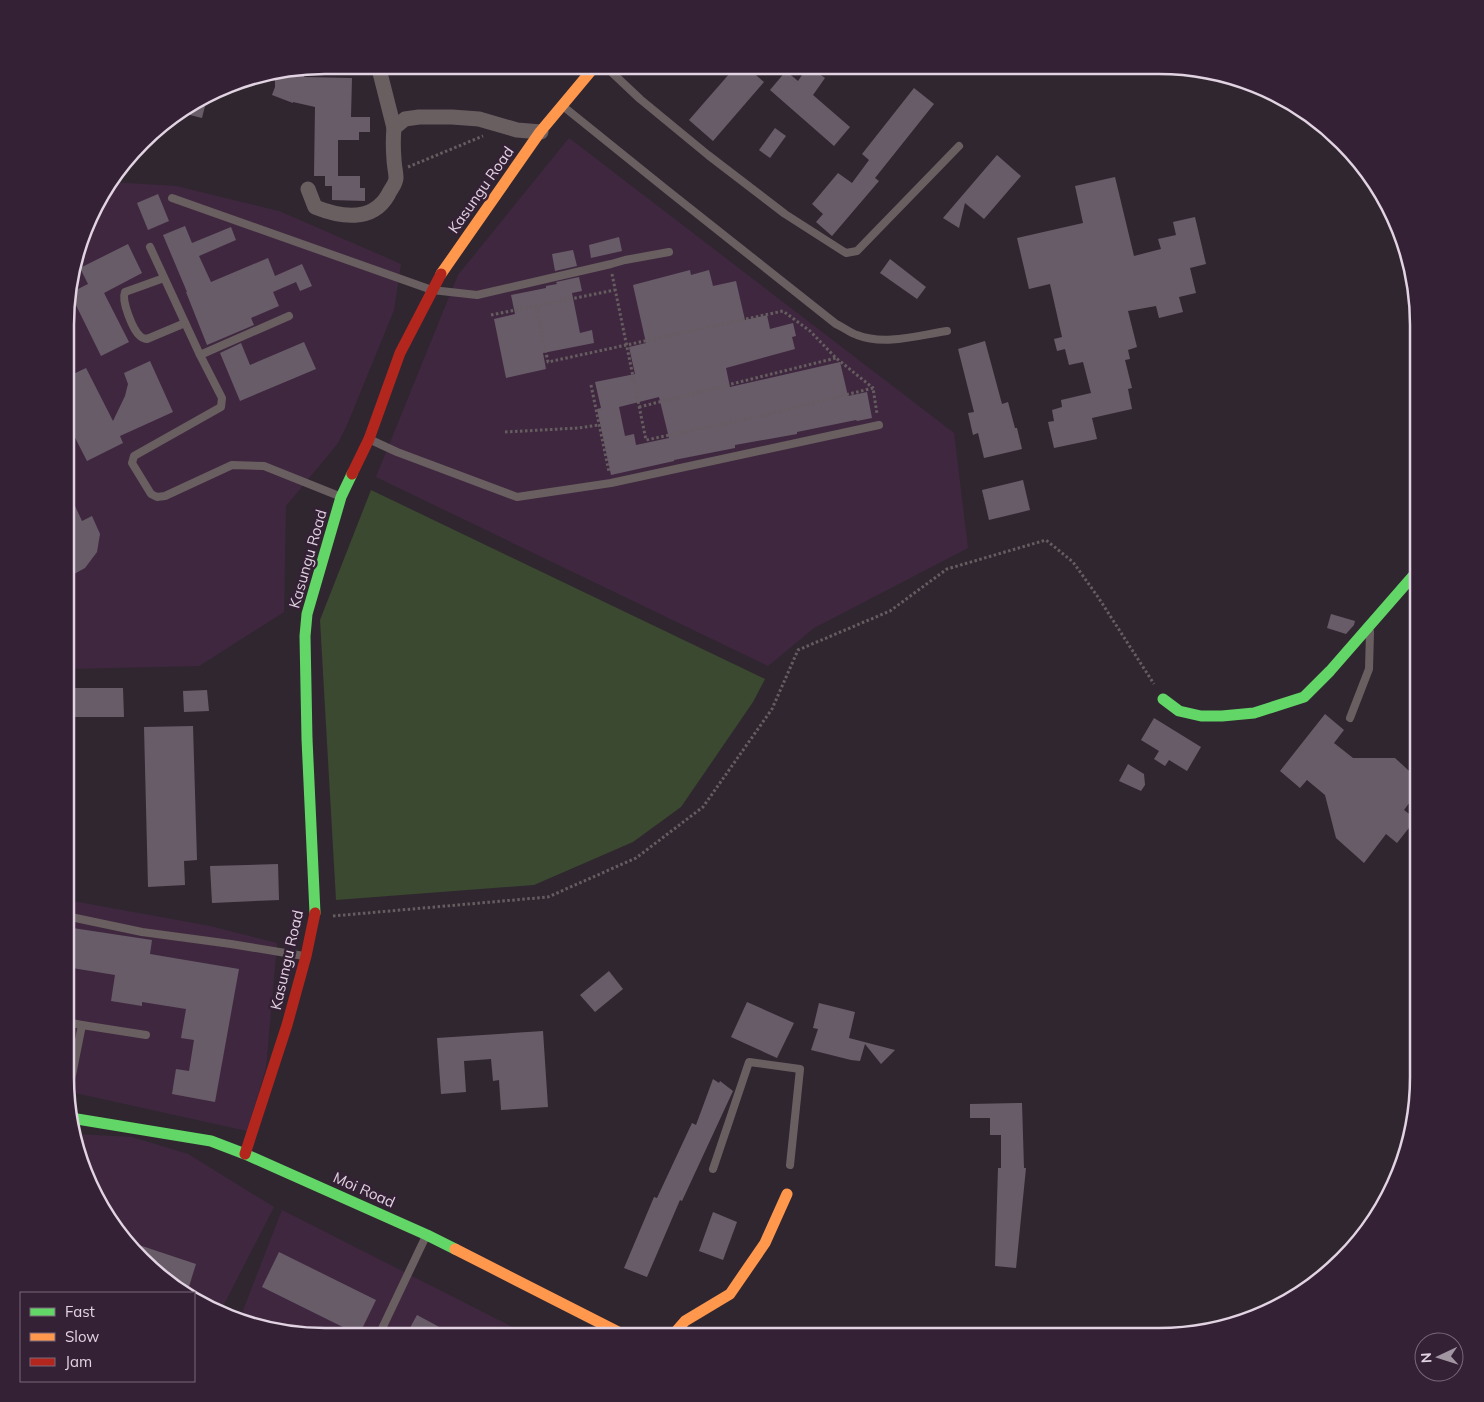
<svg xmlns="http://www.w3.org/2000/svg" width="1484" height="1402" font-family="Mulish,sans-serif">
<rect width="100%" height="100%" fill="#302630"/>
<g fill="#3f283f">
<path d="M 569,138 L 954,433 L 968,548 L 814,628 L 768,666 L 376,477 L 458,275 Z"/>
<path d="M 110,182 L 176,186 L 279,211 L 401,264 L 394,310 L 347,425 L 338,443 L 286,506 L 284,612 L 199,666 L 68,669 L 70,274 L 100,195 Z"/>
<path d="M 67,900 L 210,926 L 277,943 L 266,1068 L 247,1131 L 66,1091 Z"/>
<path d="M 75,1134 L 132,1137 L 188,1154 L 274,1207 L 219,1314 L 210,1310 L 194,1298 L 194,1293 L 188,1293 L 129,1248 L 85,1176 Z"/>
<path d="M 282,1210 L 532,1337 L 324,1337 L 258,1328 L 239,1321 Z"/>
</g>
<path fill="#3a492f" d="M 371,490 L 765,679 L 753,702 L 681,807 L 633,842 L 534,885 L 336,900 L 320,620 Z"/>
<g fill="#695c69" fill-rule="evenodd">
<path d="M 737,65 L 744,65 L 764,82 L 713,141 L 689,120 Z"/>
<path d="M 808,66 L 825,78 L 813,95 L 850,127 L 834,146 L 770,90 L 786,71 L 798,81 Z"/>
<path d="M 304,68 L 304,77 L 352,78 L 351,117 L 370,117 L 370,132 L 359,132 L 359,140 L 338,140 L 338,176 L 360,176 L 360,188 L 365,188 L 365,201 L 332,200 L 332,186 L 325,186 L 325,176 L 314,176 L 315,107 L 293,102 L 293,103 L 272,95 L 275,87 L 275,73 Z"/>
<path d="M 914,88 L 934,104 L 875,178 L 879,181 L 832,236 L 816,222 L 823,214 L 812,204 L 838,173 L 852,183 L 869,160 L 862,154 Z"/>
<path d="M 207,98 L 202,118 L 182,113 L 195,106 Z"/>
<path d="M 775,128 L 786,136 L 770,158 L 759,150 Z"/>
<path d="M 997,155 L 1021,176 L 984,219 L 965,203 L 959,228 L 943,218 Z"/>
<path d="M 1115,177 L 1134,256 L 1161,249 L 1158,239 L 1176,235 L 1173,222 L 1195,217 L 1206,264 L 1190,268 L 1196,293 L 1179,297 L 1183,312 L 1159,318 L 1156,306 L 1128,311 L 1137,347 L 1128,350 L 1130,359 L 1125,360 L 1132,388 L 1128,389 L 1132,409 L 1092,418 L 1097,439 L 1054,448 L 1048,422 L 1054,421 L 1052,410 L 1062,407 L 1061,400 L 1091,393 L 1083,362 L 1069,365 L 1065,349 L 1057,351 L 1054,339 L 1062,337 L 1050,284 L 1029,289 L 1017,238 L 1083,223 L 1075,186 Z"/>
<path d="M 158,194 L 169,221 L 148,230 L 137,203 Z"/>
<path d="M 185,226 L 192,243 L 231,227 L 236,240 L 199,256 L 211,282 L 268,258 L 275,276 L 302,264 L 312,286 L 300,291 L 296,282 L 273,292 L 279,306 L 251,318 L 254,325 L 207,345 L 186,292 L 187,292 L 163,235 Z"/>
<path d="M 619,237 L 622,251 L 591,258 L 589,245 Z"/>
<path d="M 128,244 L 142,273 L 104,293 L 129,342 L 101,356 L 70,293 L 88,284 L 80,268 Z"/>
<path d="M 573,250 L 577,266 L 555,271 L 552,254 Z"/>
<path d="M 890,259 L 926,287 L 917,299 L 880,273 Z"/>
<path d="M 690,270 L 691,275 L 709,270 L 713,286 L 736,281 L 745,320 L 767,315 L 770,329 L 793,323 L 796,336 L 792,337 L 795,349 L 726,368 L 730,387 L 840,362 L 848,396 L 867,392 L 872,418 L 857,421 L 856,420 L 797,432 L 797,434 L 735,445 L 735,448 L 674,460 L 674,461 L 611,475 L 597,409 L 601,408 L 595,382 L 635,374 L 629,347 L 646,343 L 633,285 ZM 659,397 L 669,438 L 636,445 L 634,434 L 625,436 L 619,407 Z"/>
<path d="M 579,277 L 582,291 L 572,293 L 580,333 L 592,330 L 594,343 L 543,353 L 546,369 L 506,378 L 494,319 L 515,314 L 511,295 L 546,288 L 546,286 L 557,284 L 556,282 Z"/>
<path d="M 985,341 L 1002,404 L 1008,402 L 1015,428 L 1017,428 L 1022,449 L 984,458 L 978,433 L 973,435 L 968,413 L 974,412 L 958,349 Z"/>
<path d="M 304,342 L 316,369 L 240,401 L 220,353 L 241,343 L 250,365 Z"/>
<path d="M 150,361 L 173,412 L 120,436 L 123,443 L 87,461 L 69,426 L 69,376 L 86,368 L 113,421 L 125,396 L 128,384 L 124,373 Z"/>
<path d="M 1023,480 L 1030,510 L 989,520 L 982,490 Z"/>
<path d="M 69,493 L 82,521 L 92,516 L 100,534 L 97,552 L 85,568 L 74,574 L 68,562 Z"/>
<path d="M 1331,614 L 1355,621 L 1354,625 L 1346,634 L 1327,628 Z"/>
<path d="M 68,688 L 123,688 L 124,717 L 68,717 Z"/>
<path d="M 207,690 L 209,711 L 184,712 L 183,691 Z"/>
<path d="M 1325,714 L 1344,730 L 1334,743 L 1353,758 L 1395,758 L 1419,780 L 1419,790 L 1404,810 L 1416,819 L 1397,843 L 1386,834 L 1364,863 L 1336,838 L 1325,795 L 1307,780 L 1300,788 L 1280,771 Z"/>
<path d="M 1154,718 L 1201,747 L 1187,771 L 1169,760 L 1165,766 L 1154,759 L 1159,751 L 1141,740 Z"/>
<path d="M 193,726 L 197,860 L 184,861 L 185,885 L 148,887 L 144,727 Z"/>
<path d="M 1128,764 L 1144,774 L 1145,785 L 1141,791 L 1119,781 Z"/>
<path d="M 278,864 L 279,900 L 212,903 L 210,866 Z"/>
<path d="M 66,927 L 152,940 L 150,954 L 239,969 L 215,1102 L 172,1094 L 176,1069 L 189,1071 L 194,1040 L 181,1038 L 186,1009 L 142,1002 L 142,1006 L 111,1001 L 115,975 L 66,967 Z"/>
<path d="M 609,971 L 623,989 L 595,1012 L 580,995 Z"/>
<path d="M 747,1002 L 794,1023 L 777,1058 L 731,1037 Z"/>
<path d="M 819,1003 L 855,1012 L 849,1038 L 895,1050 L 881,1064 L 865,1044 L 860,1061 L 851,1060 L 811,1050 L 818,1029 L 813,1028 Z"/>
<path d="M 543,1031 L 548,1107 L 501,1110 L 499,1080 L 493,1081 L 491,1059 L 464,1061 L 466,1092 L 441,1094 L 437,1038 Z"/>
<path d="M 713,1079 L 719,1083 L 720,1081 L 733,1091 L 682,1201 L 680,1200 L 647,1277 L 624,1268 L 654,1197 L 657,1198 L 692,1123 L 696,1125 Z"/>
<path d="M 1022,1103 L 1024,1168 L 1026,1168 L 1016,1268 L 995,1266 L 998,1168 L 1001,1168 L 1001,1135 L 990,1135 L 990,1118 L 970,1118 L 970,1104 Z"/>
<path d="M 713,1212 L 737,1222 L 723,1260 L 699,1251 Z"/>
<path d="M 124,1240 L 196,1264 L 187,1293 L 129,1248 Z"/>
<path d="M 279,1252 L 376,1300 L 359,1335 L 262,1287 Z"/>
<path d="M 417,1315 L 458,1337 L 405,1337 Z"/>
</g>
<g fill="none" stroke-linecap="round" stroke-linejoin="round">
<g stroke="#665d60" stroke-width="3" stroke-dasharray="2.5 2.5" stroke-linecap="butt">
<path d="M 408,167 L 483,136"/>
<path d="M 612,274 L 646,440 L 761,416 L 873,388 L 877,414"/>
<path d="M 536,306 L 548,362 L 783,311 L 810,331 L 836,358 L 873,388"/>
<path d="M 491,315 L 615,290"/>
<path d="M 591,385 L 609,472"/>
<path d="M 639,407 L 836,358"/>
<path d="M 505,432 L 578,428 L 599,425"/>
<path d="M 333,916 L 548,897 L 636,858 L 703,807 L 772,709 L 798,650 L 890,611 L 947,569 L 1046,540 L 1073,562 L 1098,597 L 1154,684"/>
</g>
<g stroke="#6a5f60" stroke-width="8">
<path d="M 604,65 L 640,99 L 708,155 L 785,214 L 846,253 L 857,251 L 959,146"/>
<path d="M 564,107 L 667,190 L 836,324 C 843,327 850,333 857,335 C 885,346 919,335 947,331"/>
<path d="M 172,198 L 432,290 L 477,295 L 611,264 L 625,260 L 669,252"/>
<path d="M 150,247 L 200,355 L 222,398 L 221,407 L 134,456 L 132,463 L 151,494 L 157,497 L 165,496 L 232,465 L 264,466 L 339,496"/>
<path d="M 164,278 L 125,292 C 121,301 133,330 140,336 C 143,339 143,338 147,339 L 185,323"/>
<path d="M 200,355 L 289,316"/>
<path d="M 371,440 L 397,452 L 517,497 L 611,483 L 879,425"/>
<path d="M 1350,718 L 1369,669 L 1370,632"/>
<path d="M 66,916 L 142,932 L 231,944 L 304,956"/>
<path d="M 66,1022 L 82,1025"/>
<path d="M 67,1100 L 82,1025 L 146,1035"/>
<path d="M 713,1169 L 749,1062 L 800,1069 L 790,1165"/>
<path d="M 378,1337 L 426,1236"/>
</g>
<g stroke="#6a5f60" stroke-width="15">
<path d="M 378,65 L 394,128"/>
<path d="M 308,189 L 315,207 C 340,217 372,223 388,195 C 390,190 396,184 396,178 C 396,172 394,165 394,159 C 393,148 393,139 394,128 L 405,119 L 419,117 L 452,117 L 479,119 L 517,130 L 541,132"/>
</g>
<g stroke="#63d668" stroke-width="11">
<path d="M 1163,699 L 1179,711 L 1201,716 L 1222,716 L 1254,713 L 1304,697 L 1330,671 L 1419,569"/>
<path d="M 315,913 L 307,739 L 305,636 L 307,614 L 341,497 L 352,474"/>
<path d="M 71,1118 L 211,1141 L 245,1154 L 427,1235 L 455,1249"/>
</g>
<g stroke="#ff974d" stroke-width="11">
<path d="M 441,274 L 540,132 L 596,65"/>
<path d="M 455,1249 L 628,1337"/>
<path d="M 671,1337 L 685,1321 L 730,1294 L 765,1243 L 787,1194"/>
</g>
<g stroke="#b3261e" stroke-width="11">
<path d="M 352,474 L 369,439 L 400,353 L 441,274"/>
<path d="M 245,1154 L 287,1025 L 306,956 L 315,913"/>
</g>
</g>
<g text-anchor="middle" stroke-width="5" stroke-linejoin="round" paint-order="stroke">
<g font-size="15" fill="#e1d3e1" stroke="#352135">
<text transform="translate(481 190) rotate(-55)" y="5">Kasungu Road</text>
<text transform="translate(308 559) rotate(-74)" y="5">Kasungu Road</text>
<text transform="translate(287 960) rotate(-77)" y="5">Kasungu Road</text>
<text transform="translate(364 1190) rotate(24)" y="5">Moi Road</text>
</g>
</g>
<path d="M0 0H1484V1402H0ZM325 74H1159A251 251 0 0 1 1410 325V1077A251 251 0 0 1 1159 1328H325A251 251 0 0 1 74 1077V325A251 251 0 0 1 325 74Z" fill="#352135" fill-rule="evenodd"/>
<path fill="none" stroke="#e1d3e1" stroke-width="2.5" d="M325 74H1159A251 251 0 0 1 1410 325V1077A251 251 0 0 1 1159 1328H325A251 251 0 0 1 74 1077V325A251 251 0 0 1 325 74Z"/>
<rect x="20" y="1292" width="175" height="90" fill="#352135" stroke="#7a687a"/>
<rect x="30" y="1308" width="25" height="8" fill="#63d668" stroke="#7a687a"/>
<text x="65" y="1317" font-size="15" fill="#e1d3e1">Fast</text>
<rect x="30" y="1333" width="25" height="8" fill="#ff974d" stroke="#7a687a"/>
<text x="65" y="1342" font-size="15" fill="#e1d3e1">Slow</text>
<rect x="30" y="1358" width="25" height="8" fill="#b3261e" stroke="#7a687a"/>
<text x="65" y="1367" font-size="15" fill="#e1d3e1">Jam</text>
<g transform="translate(1439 1357) rotate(266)"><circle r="24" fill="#352135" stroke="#7a687a"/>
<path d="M0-4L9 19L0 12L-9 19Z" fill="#a396a3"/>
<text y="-8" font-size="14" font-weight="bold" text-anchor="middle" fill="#e1d3e1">N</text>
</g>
</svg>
